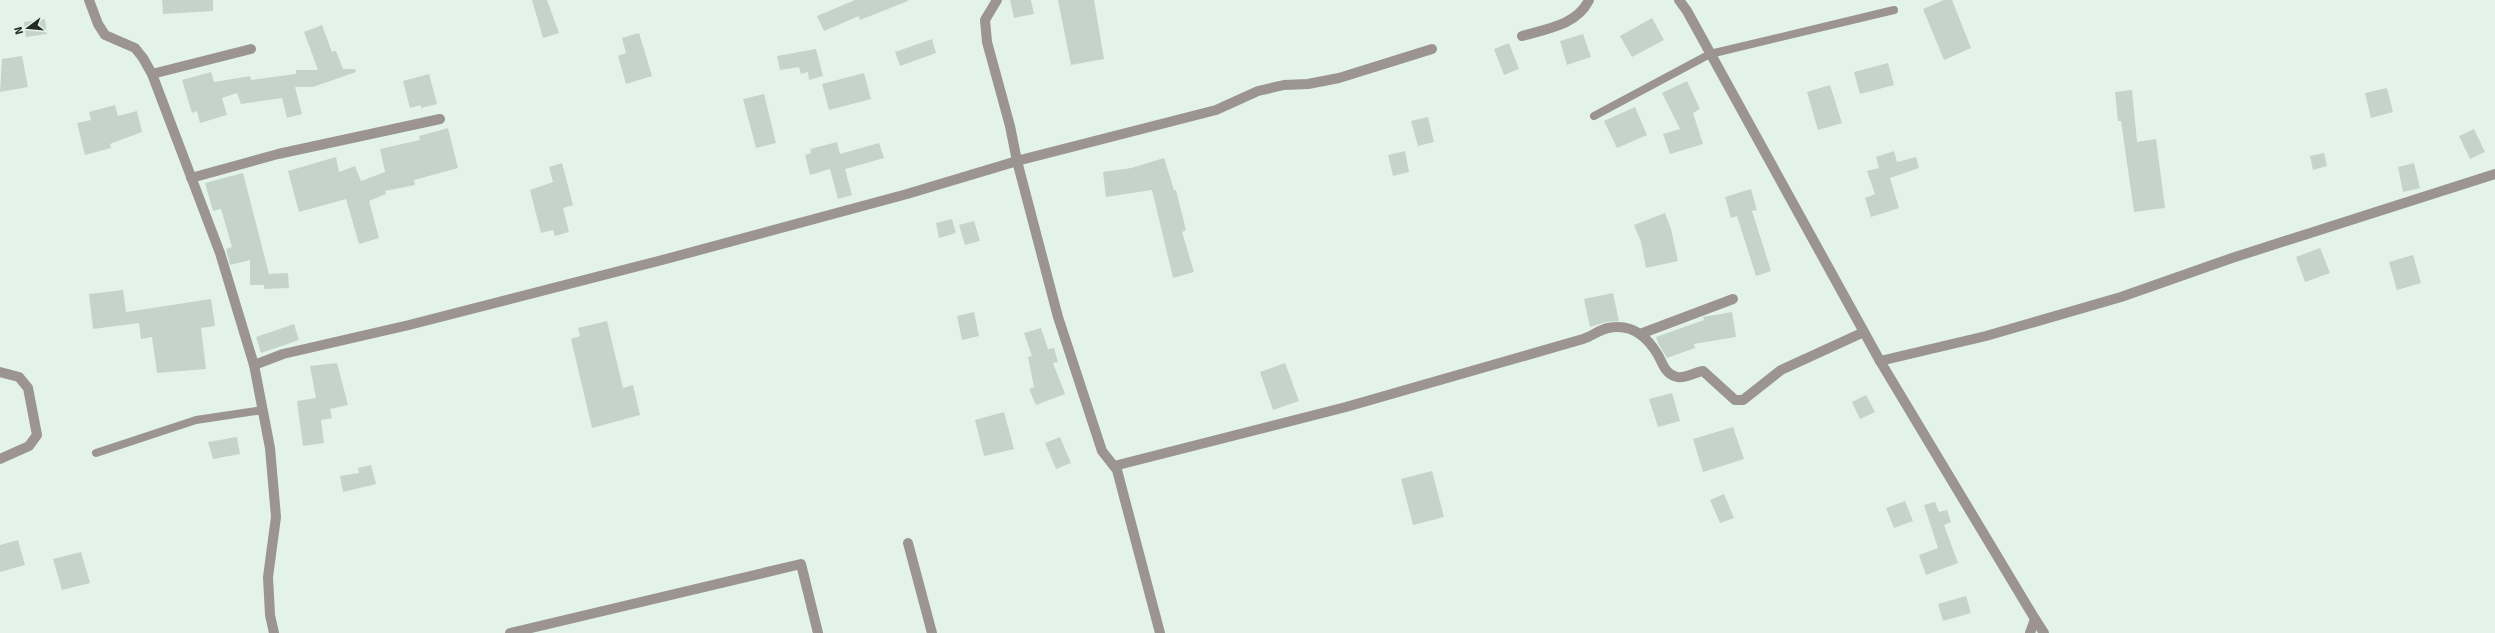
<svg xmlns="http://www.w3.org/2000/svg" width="2495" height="633" font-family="Signika,sans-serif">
<rect width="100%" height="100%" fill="#e3f3ea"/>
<g fill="#c5d4cb">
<path d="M 162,0 L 213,0 L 213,11 L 163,14 Z"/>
<path d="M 532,0 L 547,0 L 559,33 L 543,38 Z"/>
<path d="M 855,0 L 908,0 L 908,1 L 860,20 L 859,16 L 824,31 L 817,16 Z"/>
<path d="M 1010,0 L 1031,0 L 1034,14 L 1014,18 Z"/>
<path d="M 1058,0 L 1094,0 L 1104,59 L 1071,65 Z"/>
<path d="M 1944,0 L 1952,0 L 1971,48 L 1944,60 L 1923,9 Z"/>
<path d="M 1652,18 L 1664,40 L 1632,57 L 1620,36 Z"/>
<path d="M 45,19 L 47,34 L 26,37 L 24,22 Z"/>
<path d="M 322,25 L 332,52 L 336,51 L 343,69 L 355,69 L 356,72 L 313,87 L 295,87 L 302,114 L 287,118 L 282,98 L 241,104 L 237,93 L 222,98 L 227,115 L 200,123 L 197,111 L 192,113 L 182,80 L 211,72 L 214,82 L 250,76 L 251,80 L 296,74 L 296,70 L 318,70 L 304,32 Z"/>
<path d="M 639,33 L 652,76 L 626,84 L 618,56 L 626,53 L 622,38 Z"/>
<path d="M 1583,34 L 1591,57 L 1567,65 L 1560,41 Z"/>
<path d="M 932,39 L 936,53 L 900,66 L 895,52 Z"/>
<path d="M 1509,43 L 1519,69 L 1504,75 L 1494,49 Z"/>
<path d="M 816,49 L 823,76 L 809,80 L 808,72 L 801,74 L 799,67 L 780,70 L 777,56 Z"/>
<path d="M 22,56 L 28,87 L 0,92 L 2,59 Z"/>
<path d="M 1888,63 L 1894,85 L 1860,94 L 1854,72 Z"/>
<path d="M 864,73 L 871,99 L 829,110 L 822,84 Z"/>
<path d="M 429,74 L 437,104 L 421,108 L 421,105 L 410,108 L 403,81 Z"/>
<path d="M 1687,81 L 1700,109 L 1693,113 L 1703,144 L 1670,154 L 1663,134 L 1680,129 L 1662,93 Z"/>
<path d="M 1830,85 L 1842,123 L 1818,130 L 1807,92 Z"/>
<path d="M 2387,88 L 2393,112 L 2371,118 L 2365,93 Z"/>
<path d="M 2132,90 L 2137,142 L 2156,139 L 2165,208 L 2134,212 L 2121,121 L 2118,121 L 2115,92 Z"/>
<path d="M 764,94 L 776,143 L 756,148 L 743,99 Z"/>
<path d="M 115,105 L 118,116 L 137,111 L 142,132 L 110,144 L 111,148 L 85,155 L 77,123 L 91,120 L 89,112 Z"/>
<path d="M 1635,107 L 1647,135 L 1617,148 L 1604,121 Z"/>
<path d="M 1428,117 L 1434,142 L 1418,146 L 1411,121 Z"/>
<path d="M 448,128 L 458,168 L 414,180 L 415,185 L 385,191 L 386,194 L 369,201 L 379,238 L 359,244 L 346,199 L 299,212 L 288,171 L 336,157 L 339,172 L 355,166 L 361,181 L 385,172 L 380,149 L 420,140 L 419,136 Z"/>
<path d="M 2474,129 L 2485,152 L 2470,159 L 2459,136 Z"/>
<path d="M 837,142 L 840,154 L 879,143 L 884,158 L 845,169 L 852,195 L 838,199 L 830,169 L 810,175 L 805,155 L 811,153 L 810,149 Z"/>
<path d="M 1405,151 L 1409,172 L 1393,176 L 1388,155 Z"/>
<path d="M 1894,151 L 1897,162 L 1916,157 L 1919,168 L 1890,178 L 1899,208 L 1871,217 L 1865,198 L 1875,194 L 1867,171 L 1879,168 L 1876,157 Z"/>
<path d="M 2324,153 L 2327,166 L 2313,170 L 2310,156 Z"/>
<path d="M 1164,158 L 1174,190 L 1176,190 L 1186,230 L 1182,232 L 1194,272 L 1173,278 L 1152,190 L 1106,197 L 1103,172 L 1131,168 Z"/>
<path d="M 562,163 L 573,205 L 563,208 L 569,232 L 555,236 L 553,230 L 541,233 L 530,190 L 553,182 L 549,167 Z"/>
<path d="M 2414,163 L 2420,188 L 2403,192 L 2398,167 Z"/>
<path d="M 243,173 L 269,274 L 288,273 L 289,288 L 264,289 L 264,285 L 250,285 L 250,260 L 230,265 L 226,249 L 232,247 L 221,209 L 213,211 L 205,183 Z"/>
<path d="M 1751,189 L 1757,210 L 1752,211 L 1771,271 L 1756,276 L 1737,216 L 1731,218 L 1725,197 Z"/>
<path d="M 1665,213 L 1671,229 L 1678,261 L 1646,268 L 1641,242 L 1634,225 Z"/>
<path d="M 952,219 L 956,233 L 939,238 L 936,223 Z"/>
<path d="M 974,221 L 980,241 L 965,245 L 959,225 Z"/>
<path d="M 2320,248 L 2330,273 L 2305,282 L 2296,257 Z"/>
<path d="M 2413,255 L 2421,283 L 2397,290 L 2389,262 Z"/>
<path d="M 123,290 L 126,312 L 211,299 L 215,326 L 201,328 L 206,369 L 157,373 L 152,337 L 141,339 L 139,323 L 93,329 L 89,294 Z"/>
<path d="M 1613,293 L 1619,321 L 1606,322 L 1590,327 L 1584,299 Z"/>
<path d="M 974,312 L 979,336 L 962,340 L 957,316 Z"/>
<path d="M 1732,312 L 1736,337 L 1694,344 L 1695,348 L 1667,358 L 1658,343 L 1656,337 L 1704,320 L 1703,317 Z"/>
<path d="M 607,321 L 623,388 L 633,385 L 640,415 L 592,428 L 571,339 L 580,336 L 578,328 Z"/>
<path d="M 294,324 L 299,340 L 261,353 L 256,337 Z"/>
<path d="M 1041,328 L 1048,349 L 1054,348 L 1058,362 L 1053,363 L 1065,394 L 1036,405 L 1029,389 L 1034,387 L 1028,357 L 1032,356 L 1024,333 Z"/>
<path d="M 337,363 L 348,405 L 330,409 L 332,418 L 321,420 L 324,443 L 303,446 L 297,401 L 316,398 L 310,366 Z"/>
<path d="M 1285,363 L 1299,401 L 1273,410 L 1260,372 Z"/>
<path d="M 1672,393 L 1680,421 L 1658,427 L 1649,399 Z"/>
<path d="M 1866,395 L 1875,412 L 1860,419 L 1852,402 Z"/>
<path d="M 1004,412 L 1014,449 L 984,456 L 975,420 Z"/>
<path d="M 1733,427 L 1744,459 L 1703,472 L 1693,439 Z"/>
<path d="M 237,437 L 240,454 L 213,459 L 208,442 Z"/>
<path d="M 1060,437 L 1071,463 L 1056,469 L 1045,443 Z"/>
<path d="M 371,465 L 376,484 L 343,492 L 340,476 L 359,473 L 358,468 Z"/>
<path d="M 1432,471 L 1444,517 L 1413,525 L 1401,479 Z"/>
<path d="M 1724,494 L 1734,518 L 1720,523 L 1710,500 Z"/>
<path d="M 1905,501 L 1913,521 L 1894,528 L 1886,508 Z"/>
<path d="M 1935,502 L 1939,512 L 1947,510 L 1951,522 L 1944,525 L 1958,563 L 1926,575 L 1919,555 L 1938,548 L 1924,505 Z"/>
<path d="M 18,540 L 25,565 L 0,572 L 0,545 Z"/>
<path d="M 81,552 L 90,583 L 62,590 L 53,559 Z"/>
<path d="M 1966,596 L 1971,613 L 1943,621 L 1938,604 Z"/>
</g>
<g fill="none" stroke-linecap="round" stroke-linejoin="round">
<g stroke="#9b9491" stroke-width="8">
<path d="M 1594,116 L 1710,54 L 1894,10"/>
<path d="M 96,453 L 196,420 L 263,410"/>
</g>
<g stroke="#9b9491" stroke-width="10">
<path d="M 89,0 L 98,24 L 105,35 L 135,48 L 143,58 L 152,74 L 220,253 L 254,365 L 270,448 L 276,517 L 268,577 L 270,615 L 274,633"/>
<path d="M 997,0 L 985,20 L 987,42 L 1010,126 L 1017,161 L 1058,317 L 1102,451 L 1117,470 L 1160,633"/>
<path d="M 1679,0 L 1687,11 L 1880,361 L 2035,619 L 2030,633"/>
<path d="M 1522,36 C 1546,29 1577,25 1589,0"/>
<path d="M 152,74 L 251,49"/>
<path d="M 191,178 L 278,154 L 440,119"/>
<path d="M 1640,334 L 1733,299"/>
<path d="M 1880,361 L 1986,336 L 2121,297 L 2232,258 L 2495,174"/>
<path d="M 254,365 L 283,354 L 409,325 L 666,259 L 907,194 L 1017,161 L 1216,110 L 1258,91 L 1284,85 L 1308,84 L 1339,78 L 1432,49"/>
<path d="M 0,372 L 19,377 L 28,388 L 37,435 L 29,446 L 0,459"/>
<path d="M 1114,466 L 1346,407 L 1583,339 C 1592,336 1599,330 1608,328 C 1631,323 1647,336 1658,355 C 1663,364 1665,374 1677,377 C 1685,379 1695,372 1703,371 L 1735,400 L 1743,400 L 1781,370 L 1864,332"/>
<path d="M 908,543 L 932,633"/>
<path d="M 2035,619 L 2044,633"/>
<path d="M 510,633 L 801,564 L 818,633"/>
</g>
</g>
<g transform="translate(28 28) rotate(254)" stroke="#e3f3ea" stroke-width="3" paint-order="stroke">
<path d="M0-3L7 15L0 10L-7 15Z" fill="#242a27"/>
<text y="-6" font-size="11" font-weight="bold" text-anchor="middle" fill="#242a27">N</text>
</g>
</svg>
